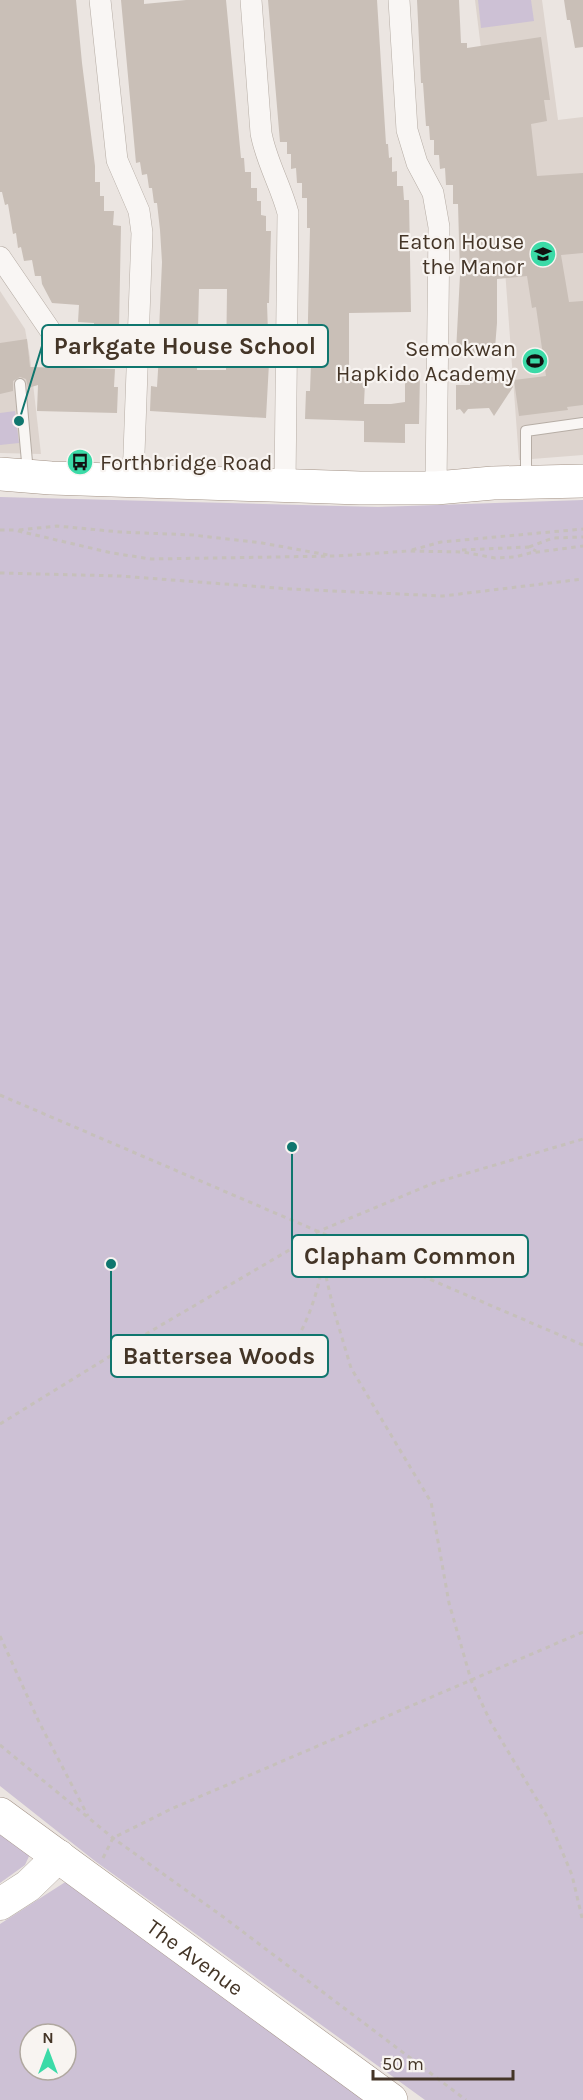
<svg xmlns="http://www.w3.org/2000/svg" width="583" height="2100" font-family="Karla,sans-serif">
<rect width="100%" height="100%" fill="#ebe5e1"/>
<g fill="#ddd4ce">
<path d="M 475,0 L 542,0 L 558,120 L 583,117 L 583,455 L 519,460 L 500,202 Z"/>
<path d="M 0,291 L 25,329 L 30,357 L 41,454 L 0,453 Z"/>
</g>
<g fill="#cdc1d5" fill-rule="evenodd">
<path d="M 478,0 L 531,0 L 534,21 L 481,28 Z"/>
<path d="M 15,411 L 19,443 L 0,445 L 0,413 Z"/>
<path d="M 0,497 L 378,507 L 583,500 L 583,2100 L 425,2100 L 95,1861 L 0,1786 Z"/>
<path d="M 0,1825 L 30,1854 L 25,1865 L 0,1883 Z"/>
<path d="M 70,1879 L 376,2100 L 0,2100 L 0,1924 ZM 30,2034 L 66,2034 L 66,2070 L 30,2070 Z"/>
</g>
<g fill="#c9bfb7" fill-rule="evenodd">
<path d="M 0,0 L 76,0 L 82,63 L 95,166 L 95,182 L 100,182 L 100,196 L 104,196 L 104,211 L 114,211 L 113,225 L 121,226 L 119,328 L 94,328 L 94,323 L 78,322 L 79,305 L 52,303 L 42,284 L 41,276 L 35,276 L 32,260 L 24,261 L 21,247 L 18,248 L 16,233 L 13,234 L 8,204 L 5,205 L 2,192 L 0,192 Z"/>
<path d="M 121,0 L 144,0 L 144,4 L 186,0 L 226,0 L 241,158 L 244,158 L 245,172 L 251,172 L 251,188 L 257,188 L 257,201 L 261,201 L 261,215 L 266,216 L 266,231 L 271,231 L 269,303 L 267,303 L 269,363 L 266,418 L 150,411 L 151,386 L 157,387 L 159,354 L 158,354 L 162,262 L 160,230 L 157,203 L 154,203 L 152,188 L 149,188 L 147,174 L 142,175 L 140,162 L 136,163 ZM 199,289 L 227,289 L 226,370 L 197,370 Z"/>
<path d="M 268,0 L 377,0 L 386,144 L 388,144 L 389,158 L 392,157 L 392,172 L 397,171 L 397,186 L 403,186 L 404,200 L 409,200 L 411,312 L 349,313 L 349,376 L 353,376 L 353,382 L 365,382 L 364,404 L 391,404 L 405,402 L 405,373 L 420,373 L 419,424 L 405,424 L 405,443 L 364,442 L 364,421 L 305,419 L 306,391 L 310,391 L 311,363 L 307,363 L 310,228 L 307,228 L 307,198 L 302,198 L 302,183 L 297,183 L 296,168 L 291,169 L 291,154 L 287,154 L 287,142 L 280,142 Z"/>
<path d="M 417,0 L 459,0 L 461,43 L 467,43 L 467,48 L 541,37 L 550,100 L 544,100 L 547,121 L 531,124 L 537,176 L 583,173 L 583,253 L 561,255 L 569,302 L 583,301 L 583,405 L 567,407 L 568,410 L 519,416 L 514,380 L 546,376 L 536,307 L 532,308 L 527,276 L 497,279 L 497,323 L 495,348 L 481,348 L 481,353 L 456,352 L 460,275 L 458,204 L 453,204 L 453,185 L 446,185 L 445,168 L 440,169 L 439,155 L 434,155 L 434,140 L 430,140 L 429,126 L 426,126 L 423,83 L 421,83 Z"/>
<path d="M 564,0 L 583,0 L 583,47 L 575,48 L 570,20 L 567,20 Z"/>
<path d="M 27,339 L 30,367 L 115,369 L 114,387 L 118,387 L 117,413 L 37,411 L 38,385 L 28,388 L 26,379 L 20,377 L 13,381 L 13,391 L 0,394 L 0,343 Z"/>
<path d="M 470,377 L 497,377 L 497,380 L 512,378 L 513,387 L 494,416 L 489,408 L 468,409 L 464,414 L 460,409 L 456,410 L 456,385 L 470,385 Z"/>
</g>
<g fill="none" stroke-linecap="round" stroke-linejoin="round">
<defs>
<g id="lane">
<path d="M 20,384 L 28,473"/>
<path d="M 526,480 L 526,431 L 583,423"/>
</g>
<g id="street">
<path d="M 100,0 L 117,160 L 139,211 L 142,233 L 133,481"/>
<path d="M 251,0 L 261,133 C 266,161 281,186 288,213 L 285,486"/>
<path d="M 399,0 L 407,130 L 417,163 L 433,193 L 439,227 L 436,488"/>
<path d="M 0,257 L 52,333 C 70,347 117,343 139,343"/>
</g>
<path id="secondary" d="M 0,1904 L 28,1886 L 59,1856"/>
<g id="highway">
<path d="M 0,474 L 51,478 L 360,488 L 436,488 L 493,483 L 583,481"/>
<path id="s1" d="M 0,1814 L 391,2100"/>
</g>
</defs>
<use href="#lane" stroke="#b6ada5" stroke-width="12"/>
<use href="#street" stroke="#b6ada5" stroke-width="22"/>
<use href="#secondary" stroke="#b6ada5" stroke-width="33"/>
<use href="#highway" stroke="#a39387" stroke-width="34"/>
<g stroke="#c6c0bb" stroke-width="3" stroke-dasharray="4.5 4.5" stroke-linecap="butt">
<path d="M 0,530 L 14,530 L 112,553 L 151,559 L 337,556 L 408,551 L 463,552 L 495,558 L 515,557 L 530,553 L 583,546"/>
<path d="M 19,530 L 57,526 L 120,532 L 193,535 L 262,543 L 328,555"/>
<path d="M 529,547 L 553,538 L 583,537"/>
<path d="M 412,550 L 441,542 L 583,529"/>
<path d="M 462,550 L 528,547 L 536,551"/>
<path d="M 0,573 L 120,576 L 290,589 L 443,596 L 583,579"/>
<path d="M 0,1095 L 583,1345"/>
<path d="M 324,1268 L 334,1311 L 351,1368 L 431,1502 L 449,1603 L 471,1680 L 491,1723 L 548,1818 L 572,1875 L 583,1922"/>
<path d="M 293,1346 C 313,1313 323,1275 326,1237"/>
<path d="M 0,1424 L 146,1334 L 291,1249 L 317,1232 L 434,1183 L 583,1139"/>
<path d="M 0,1636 L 39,1722 L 88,1816"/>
<path d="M 0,1745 L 113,1838 L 222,1916 L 466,2100"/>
<path d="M 103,1858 L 113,1838 L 171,1809 L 583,1632"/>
</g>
<use href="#lane" stroke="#f9f6f4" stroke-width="10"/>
<use href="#street" stroke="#f9f6f4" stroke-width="21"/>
<use href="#secondary" stroke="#fff" stroke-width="32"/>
<use href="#highway" stroke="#fff" stroke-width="33"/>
</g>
<defs>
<symbol id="school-disc" viewBox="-11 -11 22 22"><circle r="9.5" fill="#3bdaa7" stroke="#f8f4f1"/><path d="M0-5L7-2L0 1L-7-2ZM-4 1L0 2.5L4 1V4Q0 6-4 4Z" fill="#111"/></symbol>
<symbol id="stadium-disc" viewBox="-11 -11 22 22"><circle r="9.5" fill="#3bdaa7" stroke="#f8f4f1"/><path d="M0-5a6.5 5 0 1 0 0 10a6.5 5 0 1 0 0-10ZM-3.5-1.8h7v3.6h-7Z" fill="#111"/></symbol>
<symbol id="bus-disc" viewBox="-11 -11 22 22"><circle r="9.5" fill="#3bdaa7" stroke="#f8f4f1"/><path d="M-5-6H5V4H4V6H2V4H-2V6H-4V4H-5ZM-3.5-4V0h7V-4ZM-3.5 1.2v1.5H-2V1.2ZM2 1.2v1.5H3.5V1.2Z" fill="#111"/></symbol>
</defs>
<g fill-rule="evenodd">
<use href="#school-disc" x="528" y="239" width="30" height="30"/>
<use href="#stadium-disc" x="520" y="346" width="30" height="30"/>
<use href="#bus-disc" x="65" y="447" width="30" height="30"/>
</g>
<g text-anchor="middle" stroke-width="4.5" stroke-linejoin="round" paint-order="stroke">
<g font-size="22" fill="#443527" stroke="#f8f4f1" text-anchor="end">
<text x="524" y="249">Eaton House<tspan x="524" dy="25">the Manor</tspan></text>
<text x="516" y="356">Semokwan<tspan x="516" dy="25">Hapkido Academy</tspan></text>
<text x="100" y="470" text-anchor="start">Forthbridge Road</text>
</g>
<g font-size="22" fill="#443527" stroke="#f8f4f1">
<text dy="8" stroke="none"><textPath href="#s1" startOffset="242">The Avenue</textPath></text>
</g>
</g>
<path fill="none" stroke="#0f766e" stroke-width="2" d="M19 421L42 346M292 1147L292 1256M111 1264L111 1356"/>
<g fill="#0f766e" stroke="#f8f4f1" stroke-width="2">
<circle cx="19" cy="421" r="6"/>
<circle cx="292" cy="1147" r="6"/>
<circle cx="111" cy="1264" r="6"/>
</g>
<g fill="#f8f4f1" stroke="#0f766e" stroke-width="2">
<rect x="42" y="325" width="286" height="42" rx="6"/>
<rect x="292" y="1235" width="236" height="42" rx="6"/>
<rect x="111" y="1335" width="217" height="42" rx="6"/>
</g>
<g font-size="24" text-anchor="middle" font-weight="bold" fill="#443527">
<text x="185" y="354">Parkgate House School</text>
<text x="410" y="1264">Clapham Common</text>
<text x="219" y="1364">Battersea Woods</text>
</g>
<g transform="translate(48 2052)"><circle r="28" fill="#f8f4f1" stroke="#b0a8a0" stroke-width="1.5"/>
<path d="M0-4.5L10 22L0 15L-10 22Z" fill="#3bdaa7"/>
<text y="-9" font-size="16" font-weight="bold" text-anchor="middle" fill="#443527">N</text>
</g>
<path d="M373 2070v9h140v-9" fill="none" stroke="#443527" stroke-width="3"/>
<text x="382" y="2070" font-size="18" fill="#443527" stroke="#f8f4f1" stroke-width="4.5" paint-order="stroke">50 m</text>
</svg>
